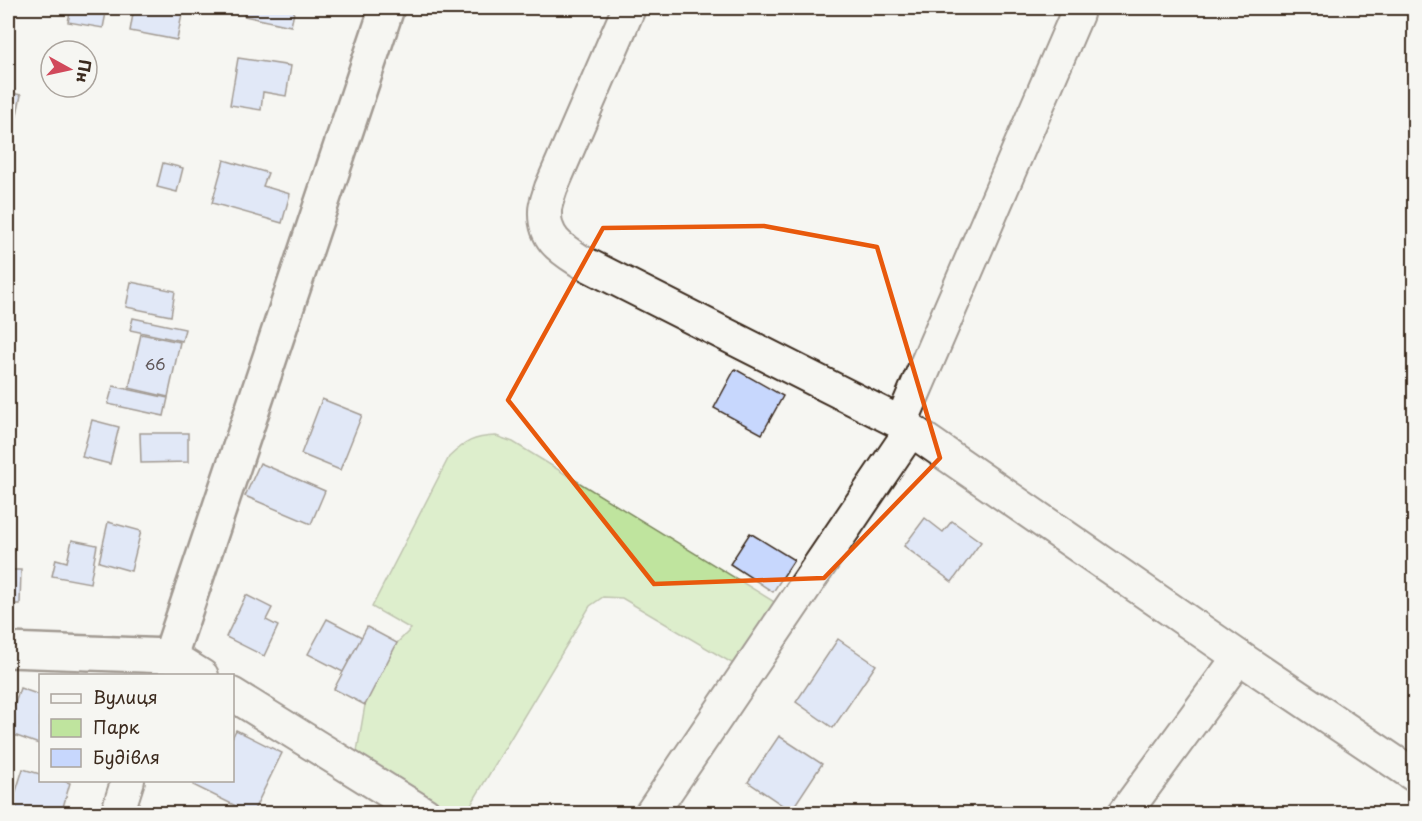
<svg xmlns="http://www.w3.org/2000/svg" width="1422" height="821" font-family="'Playpen Sans',sans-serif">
<rect width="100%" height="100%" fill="#f6f6f2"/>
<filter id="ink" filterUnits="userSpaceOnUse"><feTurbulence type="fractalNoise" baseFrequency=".0167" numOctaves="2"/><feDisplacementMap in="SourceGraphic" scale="12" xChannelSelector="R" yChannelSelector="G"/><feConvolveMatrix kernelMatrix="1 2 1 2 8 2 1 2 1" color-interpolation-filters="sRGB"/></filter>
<g filter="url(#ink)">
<path fill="#bfe49e" stroke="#7d875e" stroke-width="1.5" d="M 496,436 L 513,442 L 789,611 L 747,672 L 622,598 L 603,597 L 590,606 L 466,813 L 425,813 L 354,769 L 365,705 L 397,643 L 411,629 L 372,607 L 449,457 C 466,441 473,437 496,436 Z"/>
<g fill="#c7d7fd" stroke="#3b2a1e" stroke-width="1.5">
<path d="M 71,8 L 107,8 L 103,28 L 68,22 Z"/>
<path d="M 134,8 L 174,8 L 183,9 L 177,40 L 130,31 Z"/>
<path d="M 246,8 L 295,8 L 291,26 L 244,16 Z"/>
<path d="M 966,8 L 981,8 L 977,13 Z"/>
<path d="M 238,58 L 291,66 L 286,96 L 263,92 L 261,110 L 230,105 Z"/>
<path d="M 8,92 L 21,95 L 14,129 L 8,128 Z"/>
<path d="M 224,160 L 268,173 L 263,186 L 290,194 L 282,223 L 212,203 Z"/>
<path d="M 163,163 L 183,168 L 177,192 L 157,187 Z"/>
<path d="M 131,282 L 175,291 L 171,316 L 126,307 Z"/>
<path d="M 133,318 L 185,329 L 182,341 L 130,330 Z"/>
<path d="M 141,334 L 180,342 L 168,397 L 129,388 Z"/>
<path d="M 735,369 L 783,396 L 762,434 L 714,408 Z"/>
<path d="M 113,386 L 168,398 L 164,416 L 108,404 Z"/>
<path d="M 322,399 L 362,415 L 340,470 L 301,454 Z"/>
<path d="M 92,420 L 119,427 L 110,464 L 82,457 Z"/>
<path d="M 140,433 L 188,433 L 188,462 L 141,463 Z"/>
<path d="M 260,463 L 325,491 L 311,524 L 245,496 Z"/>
<path d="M 925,518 L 943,532 L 952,521 L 981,542 L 952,582 L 904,546 Z"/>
<path d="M 108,522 L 141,531 L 131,571 L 99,562 Z"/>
<path d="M 750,533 L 794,560 L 773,592 L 730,564 Z"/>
<path d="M 72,540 L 97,545 L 90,583 L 52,576 L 56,559 L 67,562 Z"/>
<path d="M 8,570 L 21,570 L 20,604 L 8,604 Z"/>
<path d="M 246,595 L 272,608 L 266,620 L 278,626 L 264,656 L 226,637 Z"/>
<path d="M 327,619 L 362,637 L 343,672 L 308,654 Z"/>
<path d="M 367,627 L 397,643 L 365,705 L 334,689 Z"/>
<path d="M 838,639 L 876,665 L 833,728 L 796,702 Z"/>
<path d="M 20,688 L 40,695 L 40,739 L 39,744 L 8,733 L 8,725 Z"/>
<path d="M 236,730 L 282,753 L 252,814 L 193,785 L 196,780 L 232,780 L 232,738 Z"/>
<path d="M 779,736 L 822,764 L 791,811 L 748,782 Z"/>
<path d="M 23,769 L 40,774 L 40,780 L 61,780 L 70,783 L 61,814 L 31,814 L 11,807 Z"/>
</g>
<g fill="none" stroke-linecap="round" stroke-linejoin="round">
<defs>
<g id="minor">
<path d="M 629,8 L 551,188 C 549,195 545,204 545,211 C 544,238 560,248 580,261 L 901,423 L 1239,657 L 1414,775"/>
<path d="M 901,423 L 1077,14 L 1077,8"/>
<path d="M 143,655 L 170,656 L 202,676"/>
<path d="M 232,694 L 425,814"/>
<path d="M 117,814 L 128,780"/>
<path d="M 651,814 L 911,430"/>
<path d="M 1124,814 L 1239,657"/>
</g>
<path id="tertiary" d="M 8,650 L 170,656 L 387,8"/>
</defs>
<use href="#minor" stroke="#3b2a1e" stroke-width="36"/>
<use href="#tertiary" stroke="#3b2a1e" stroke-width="38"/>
<use href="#minor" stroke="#f6f6f2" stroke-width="32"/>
<use href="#tertiary" stroke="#f6f6f2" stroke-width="33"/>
</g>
</g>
<path d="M0 0H1422V821H0ZM 764,226 L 877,247 L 940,458 L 824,578 L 654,584 L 508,400 L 603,228 Z" fill="#f6f6f2" fill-opacity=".55" fill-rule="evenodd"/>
<path fill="none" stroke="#e8590c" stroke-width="4.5" stroke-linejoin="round" d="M 764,226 L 877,247 L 940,458 L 824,578 L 654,584 L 508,400 L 603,228 Z"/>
<g text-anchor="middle" stroke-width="4.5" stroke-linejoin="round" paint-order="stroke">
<g font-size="15" fill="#5e5556">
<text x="155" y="370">66</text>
</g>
</g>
<rect width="1422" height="821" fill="none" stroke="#f6f6f2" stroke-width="30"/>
<rect x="15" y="15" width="1392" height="791" fill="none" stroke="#3b2a1e" stroke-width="2" filter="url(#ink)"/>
<rect x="39" y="674" width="195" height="108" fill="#f6f6f2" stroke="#aba49d" stroke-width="1.5"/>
<rect x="51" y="694" width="30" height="9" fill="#f6f6f2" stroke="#aba49d" stroke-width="1.5"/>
<text x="93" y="704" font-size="18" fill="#3b2a1e">Вулиця</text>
<rect x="51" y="719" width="30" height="18" fill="#bfe49e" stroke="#aba49d" stroke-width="1.5"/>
<text x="93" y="734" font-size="18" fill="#3b2a1e">Парк</text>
<rect x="51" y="749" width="30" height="18" fill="#c7d7fd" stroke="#aba49d" stroke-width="1.5"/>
<text x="93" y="764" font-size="18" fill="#3b2a1e">Будівля</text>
<g transform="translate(69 69) rotate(98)"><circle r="28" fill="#f6f6f2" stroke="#aba49d" stroke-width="1.5"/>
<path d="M0-4.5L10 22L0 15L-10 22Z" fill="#d1495b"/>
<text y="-9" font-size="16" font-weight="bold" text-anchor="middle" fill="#3b2a1e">Пн</text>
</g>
</svg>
